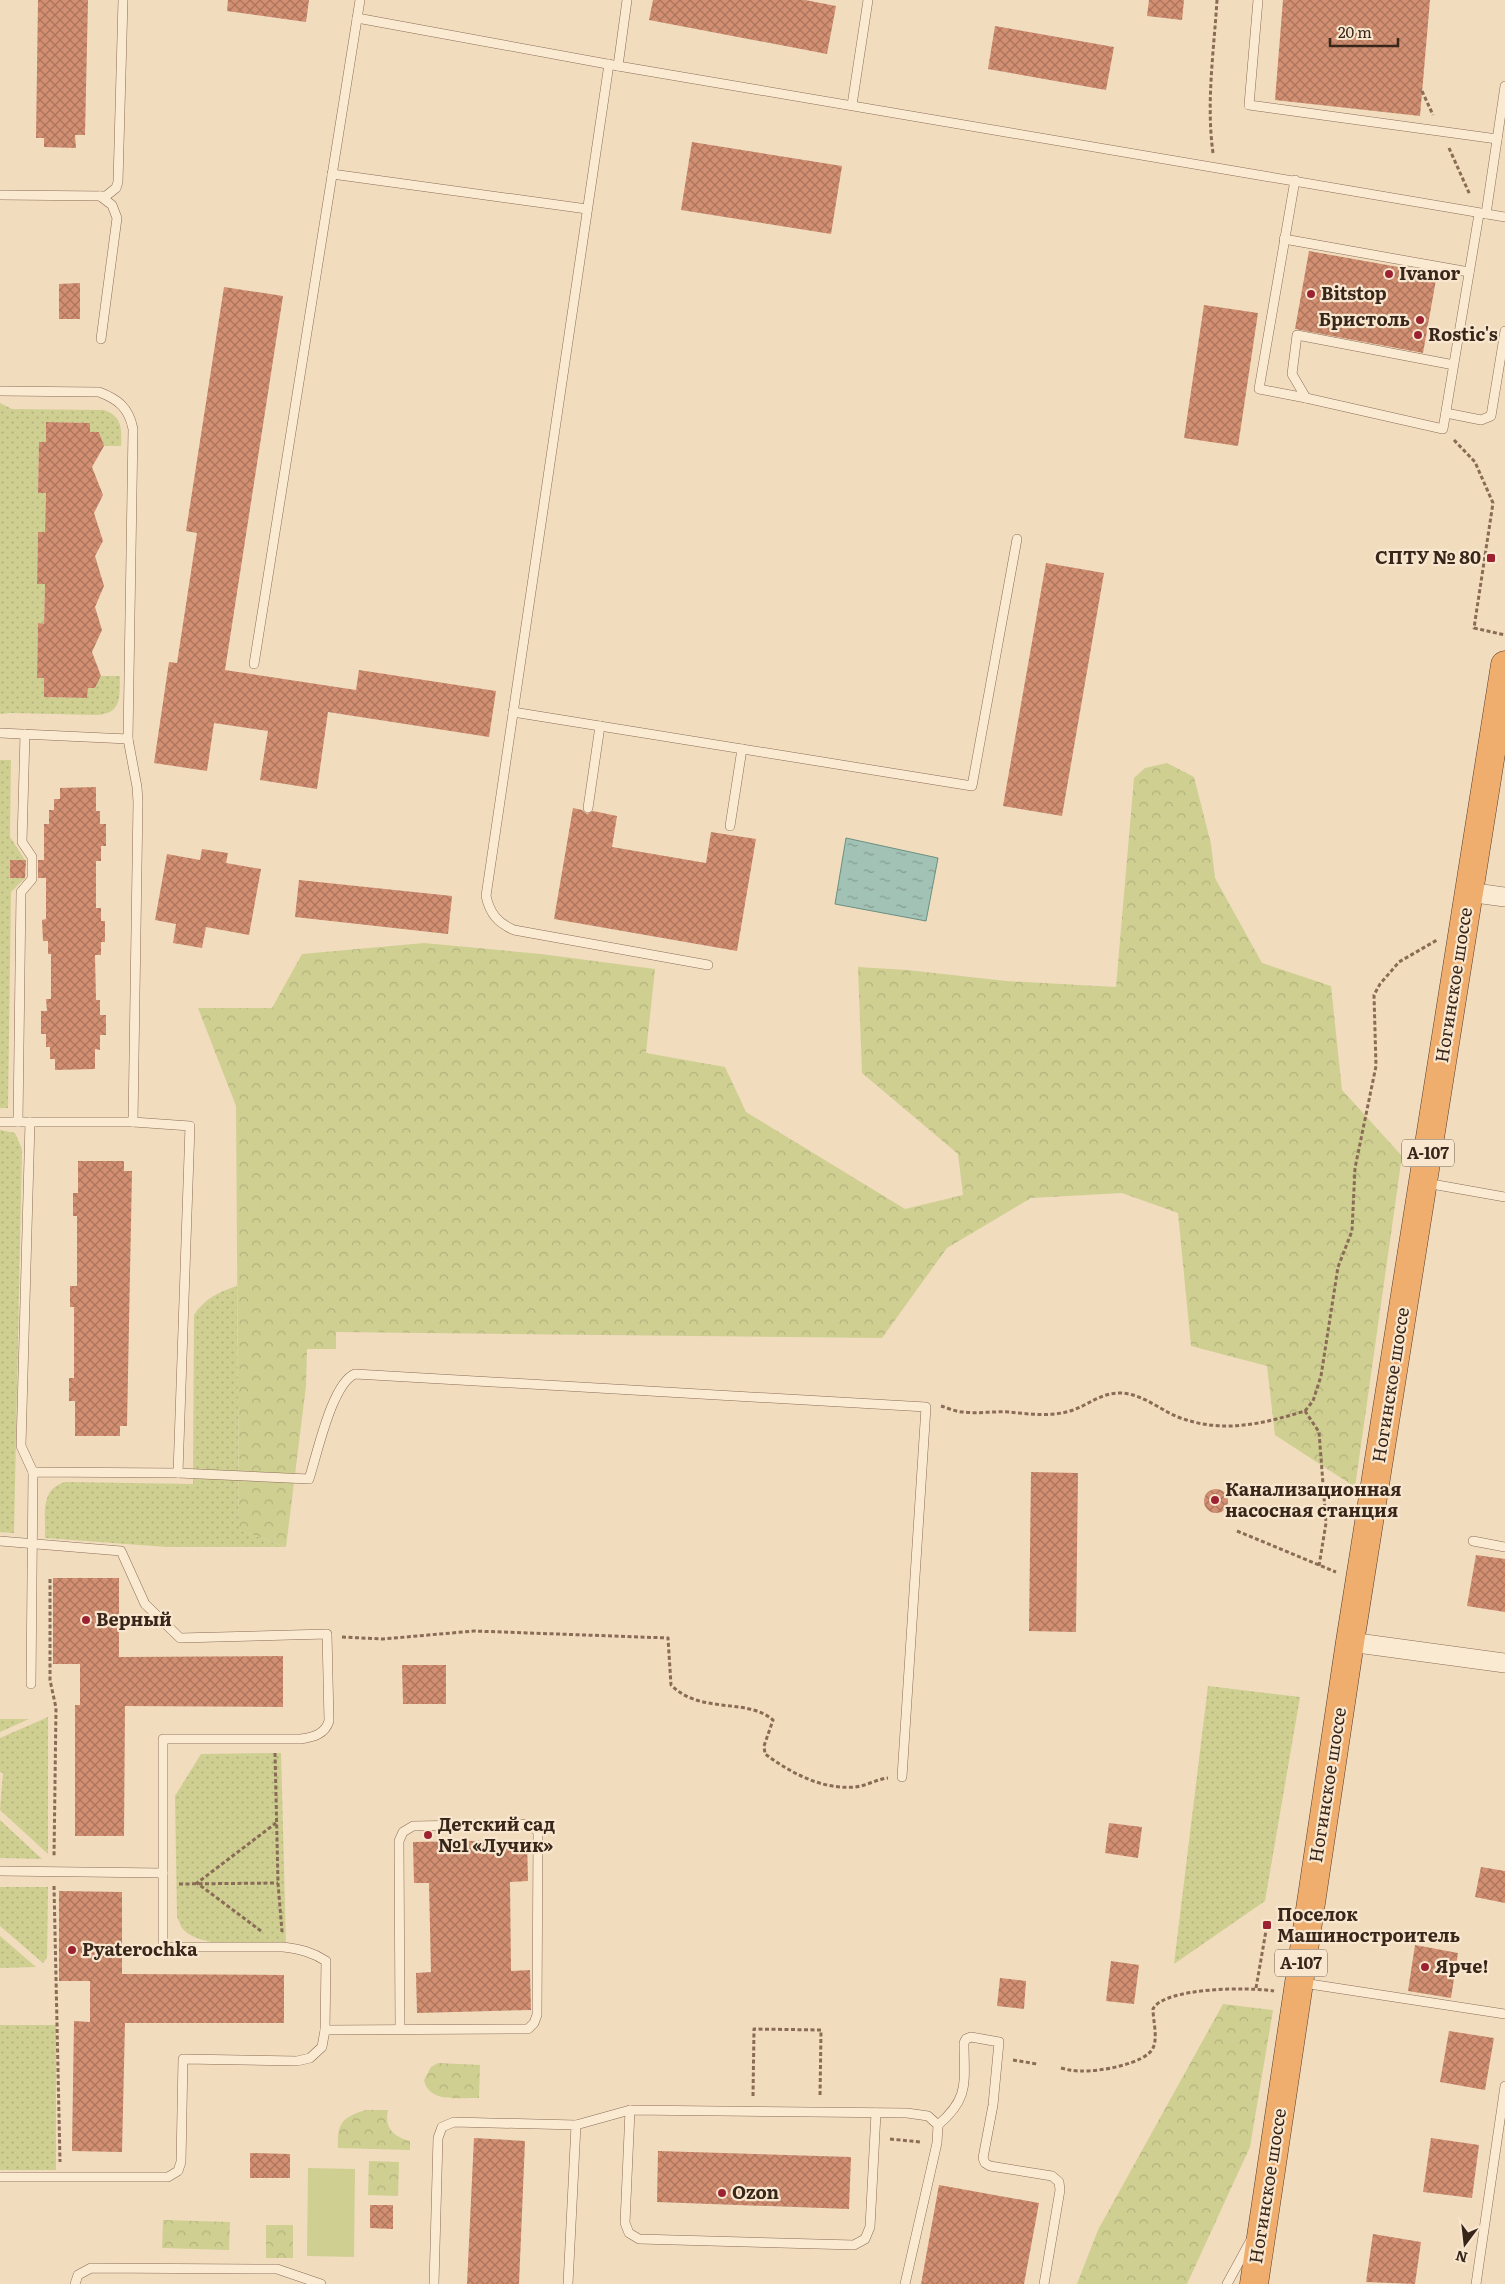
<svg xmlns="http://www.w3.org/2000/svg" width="1505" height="2284" font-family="Literata,serif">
<defs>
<pattern id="grass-dots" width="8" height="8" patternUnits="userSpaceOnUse" patternTransform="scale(1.25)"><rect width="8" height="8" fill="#cfcf92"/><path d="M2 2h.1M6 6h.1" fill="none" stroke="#b2b27d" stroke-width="1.8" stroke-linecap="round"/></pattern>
<pattern id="forest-crowns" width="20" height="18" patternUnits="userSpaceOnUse" patternTransform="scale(1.25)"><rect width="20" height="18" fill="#cfcf92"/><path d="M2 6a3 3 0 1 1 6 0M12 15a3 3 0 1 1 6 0" fill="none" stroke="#b2b27d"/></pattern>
<pattern id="water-ripples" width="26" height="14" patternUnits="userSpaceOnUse" patternTransform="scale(1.25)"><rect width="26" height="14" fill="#a2c2b5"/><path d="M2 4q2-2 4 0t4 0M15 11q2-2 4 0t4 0" fill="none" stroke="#859d92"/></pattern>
<pattern id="building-cross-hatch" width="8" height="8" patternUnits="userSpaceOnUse" patternTransform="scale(1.25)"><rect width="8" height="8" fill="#d28f72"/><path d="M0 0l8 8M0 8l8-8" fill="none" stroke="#ab755d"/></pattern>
</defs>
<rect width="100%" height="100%" fill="#f1dcbe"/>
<g fill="url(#grass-dots)">
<path d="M 0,403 L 12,409 L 104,410 C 122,416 122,429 121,446 L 104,446 L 99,432 L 90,432 L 90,423 L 47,422 L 46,442 L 39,442 L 38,493 L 46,493 L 45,532 L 38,532 L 37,584 L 45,584 L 44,624 L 38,624 L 37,678 L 44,678 L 44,697 L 87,698 L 88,688 L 95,688 L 101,676 L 120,676 C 119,697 123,713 97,715 L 10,713 L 0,714 Z"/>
<path d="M 0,760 L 11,760 L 10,837 L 25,860 L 11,878 L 25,878 L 11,892 L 8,1108 L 0,1108 Z"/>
<path d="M 0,1130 L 15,1133 L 22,1149 L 14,1533 L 0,1532 Z"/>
<path d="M 237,1286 L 239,1530 L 286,1547 L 167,1547 L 45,1538 C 46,1515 39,1490 65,1482 L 193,1484 L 194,1315 C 204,1299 220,1291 237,1286 Z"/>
<path d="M 1208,1686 L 1300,1697 L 1265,1901 L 1174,1964 Z"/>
<path d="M 48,1717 L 48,1854 L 0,1810 L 3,1773 L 0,1772 L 0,1738 Z"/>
<path d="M 0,1719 L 29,1719 L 0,1732 Z"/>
<path d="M 281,1753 L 286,1944 C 260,1943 199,1950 182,1928 C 180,1925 179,1920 177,1917 L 175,1796 L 201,1754 Z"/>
<path d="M 0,1820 L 42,1859 L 0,1858 Z"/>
<path d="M 0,1887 L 48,1887 L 47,1958 L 43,1963 L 0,1926 Z"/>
<path d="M 0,1936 L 36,1967 L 0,1968 Z"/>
<rect x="0" y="2025" width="56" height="145"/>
</g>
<g fill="url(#forest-crowns)">
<path d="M 1167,763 L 1194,777 L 1211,844 L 1215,878 L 1262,963 L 1331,986 L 1342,1090 L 1402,1156 L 1355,1487 L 1275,1435 L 1267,1366 L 1191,1346 L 1178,1213 L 1122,1193 L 1031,1198 L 947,1248 L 882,1338 L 336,1332 L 336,1349 L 307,1349 L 306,1386 L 286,1547 L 239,1530 L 236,1106 L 198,1008 L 272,1008 L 302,954 L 424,943 L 541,954 L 655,969 L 646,1053 L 725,1067 L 746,1112 L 905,1209 L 963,1195 L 958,1154 L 862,1073 L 858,967 L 907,970 L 1006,981 L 1116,987 L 1134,778 L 1145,768 Z"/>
<path d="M 1223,2004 L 1273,2010 L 1250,2147 L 1187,2284 L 1077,2284 L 1098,2230 Z"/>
<path d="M 438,2063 L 480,2065 L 479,2098 C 460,2097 429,2104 424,2080 L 431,2067 Z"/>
<path d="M 366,2110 L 388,2110 C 384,2128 394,2137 410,2141 L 410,2150 L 338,2148 C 337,2123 342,2117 366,2110 Z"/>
<path d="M 369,2161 L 399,2162 L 398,2196 L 368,2195 Z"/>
<path d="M 163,2220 L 230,2222 L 229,2250 L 162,2248 Z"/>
<rect x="266" y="2225" width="27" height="33"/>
</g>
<path fill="#cfcf92" d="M 308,2168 L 355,2169 L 354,2257 L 307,2256 Z"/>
<path fill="url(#water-ripples)" stroke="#699082" d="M 846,838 L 938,858 L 926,921 L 835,904 Z"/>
<g fill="url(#building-cross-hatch)">
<path d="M 38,0 L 88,0 L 85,135 L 75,135 L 76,148 L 44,147 L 44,138 L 36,138 Z"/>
<path d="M 228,0 L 309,0 L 306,22 L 227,11 Z"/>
<path d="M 653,0 L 805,0 L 836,6 L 827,54 L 649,20 Z"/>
<path d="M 1149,0 L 1184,0 L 1182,20 L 1147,16 Z"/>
<path d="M 1283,0 L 1430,0 L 1420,116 L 1275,100 Z"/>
<path d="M 995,26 L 1114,47 L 1106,90 L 988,69 Z"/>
<path d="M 692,142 L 842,166 L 831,234 L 681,210 Z"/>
<path d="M 1309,251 L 1437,274 L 1423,353 L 1295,329 Z"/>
<path d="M 80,283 L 80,319 L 59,319 L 59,284 Z"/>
<path d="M 224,287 L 283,296 L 225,670 L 356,690 L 359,670 L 496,691 L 489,737 L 328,712 L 317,789 L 260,780 L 268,731 L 214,723 L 207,771 L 154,763 L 169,662 L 177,663 L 197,533 L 186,531 Z"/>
<path d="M 1204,305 L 1258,313 L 1238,446 L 1184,438 Z"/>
<path d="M 46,422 L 90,423 L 90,432 L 99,432 L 104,446 L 92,467 L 103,495 L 94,513 L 103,541 L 95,556 L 104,586 L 95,607 L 102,630 L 92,652 L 101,676 L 95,688 L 88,688 L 87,698 L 44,697 L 44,678 L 37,678 L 38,623 L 44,624 L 45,584 L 37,584 L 38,532 L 45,532 L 46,493 L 38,493 L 39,442 L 46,442 Z"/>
<path d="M 1046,563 L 1104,573 L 1062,816 L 1003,806 Z"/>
<path d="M 96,787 L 96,811 L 100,811 L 100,824 L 106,824 L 106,846 L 101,846 L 101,861 L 96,861 L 96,908 L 101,908 L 101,921 L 105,921 L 105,942 L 101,942 L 101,955 L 95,955 L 96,1000 L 100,1000 L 100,1015 L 106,1015 L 106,1035 L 100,1035 L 100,1050 L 95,1049 L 95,1069 L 55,1070 L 55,1059 L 50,1059 L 50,1047 L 46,1047 L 46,1034 L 41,1034 L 41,1011 L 47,1011 L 46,999 L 51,999 L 51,954 L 48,954 L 48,941 L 43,941 L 42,920 L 46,919 L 46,878 L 38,878 L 38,860 L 44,860 L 44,824 L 49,824 L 49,810 L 54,810 L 54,799 L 60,799 L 60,788 Z"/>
<path d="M 573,808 L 582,810 L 587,814 L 593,811 L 617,816 L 612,847 L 706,863 L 711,832 L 756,839 L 737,951 L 554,919 Z"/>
<path d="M 202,849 L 228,853 L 226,863 L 261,869 L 249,935 L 206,927 L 202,948 L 173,943 L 176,924 L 155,920 L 167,854 L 200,860 Z"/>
<path d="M 10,860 L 26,860 L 25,878 L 10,878 Z"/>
<path d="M 299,880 L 452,896 L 448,934 L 295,917 Z"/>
<path d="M 78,1161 L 124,1161 L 124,1171 L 132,1171 L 127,1426 L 120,1426 L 120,1436 L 75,1436 L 75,1401 L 69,1401 L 69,1378 L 74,1378 L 74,1307 L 70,1307 L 70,1286 L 77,1286 L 77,1216 L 73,1216 L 73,1193 L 78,1193 Z"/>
<path d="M 1031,1472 L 1078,1473 L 1076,1632 L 1029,1631 Z"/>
<circle cx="1216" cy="1501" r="12"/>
<path d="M 1476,1555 L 1505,1559 L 1505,1612 L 1467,1606 Z"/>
<path d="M 53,1578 L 119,1578 L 119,1657 L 283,1656 L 283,1707 L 125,1706 L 124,1836 L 75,1836 L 75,1705 L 80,1705 L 80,1664 L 53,1664 Z"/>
<path d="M 402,1665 L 446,1665 L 446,1704 L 403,1704 Z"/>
<path d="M 1109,1823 L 1142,1827 L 1138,1858 L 1105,1853 Z"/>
<path d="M 527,1840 L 528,1881 L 510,1882 L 511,1971 L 530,1970 L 531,2010 L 417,2013 L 416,1973 L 431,1972 L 429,1883 L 414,1883 L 413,1842 Z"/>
<path d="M 1481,1867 L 1505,1871 L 1505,1903 L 1475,1897 Z"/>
<path d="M 59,1891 L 122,1892 L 122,1974 L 284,1975 L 284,2023 L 125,2023 L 122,2152 L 72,2151 L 74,2021 L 90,2022 L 90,1981 L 59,1981 Z"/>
<path d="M 1415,1945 L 1458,1953 L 1451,1998 L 1408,1991 Z"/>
<path d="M 1111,1961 L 1139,1965 L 1134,2004 L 1106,2001 Z"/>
<path d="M 1000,1978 L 1026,1981 L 1024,2009 L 997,2006 Z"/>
<path d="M 1449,2031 L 1494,2038 L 1485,2090 L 1440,2082 Z"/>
<path d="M 474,2138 L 525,2141 L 519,2284 L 467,2284 Z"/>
<path d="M 1431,2138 L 1479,2145 L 1472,2198 L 1423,2192 Z"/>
<path d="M 658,2151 L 851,2157 L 849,2209 L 657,2202 Z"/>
<path d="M 250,2153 L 290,2154 L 290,2178 L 250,2178 Z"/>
<path d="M 939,2185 L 1039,2203 L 1024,2284 L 921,2284 Z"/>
<path d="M 370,2205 L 393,2205 L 393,2229 L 370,2228 Z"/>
<path d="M 1373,2234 L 1421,2242 L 1415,2284 L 1366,2282 Z"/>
</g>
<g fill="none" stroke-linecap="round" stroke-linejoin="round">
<defs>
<g id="service">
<path d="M 1258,0 L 1249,105 L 1497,139"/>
<path d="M 357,18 L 618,66 L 1505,217"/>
<path d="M 609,64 L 486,896 C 490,914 498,923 514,930 L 708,965"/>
<path d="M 618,66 L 627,0"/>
<path d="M 852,105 L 868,0"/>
<path d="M 332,174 L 587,209"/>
<path d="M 1295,180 L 1259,389 L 1306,398"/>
<path d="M 0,195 L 106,196 L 116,188 L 118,182 L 123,0"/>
<path d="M 100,196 L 112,205 L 117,218 L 101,339"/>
<path d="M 1486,214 L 1505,86"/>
<path d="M 1284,239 L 1469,272"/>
<path d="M 1454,365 L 1297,335 L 1292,374 L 1306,398 L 1443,429 L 1479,214"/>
<path d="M 0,391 L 99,392 C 118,399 129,408 133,429 L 128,739 L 0,733"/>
<path d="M 1446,413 L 1481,420 L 1491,416 L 1505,331"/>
<path d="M 254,664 L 360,0"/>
<path d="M 513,712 L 972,786 L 1017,539"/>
<path d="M 128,739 L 137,787 L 138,802 L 133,1122"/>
<path d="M 588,808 L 600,726"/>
<path d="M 730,826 L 742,749"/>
<path d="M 0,1122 L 133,1122 L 190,1126 L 178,1473 L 33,1472 L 31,1684"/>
<path d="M 18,1122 L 21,892 L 32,879 L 32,857 L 22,842 L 25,734"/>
<path d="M 30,1122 L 21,1446 L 33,1472"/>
<path d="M 1426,1183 L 1505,1197"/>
<path d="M 178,1473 L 309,1479 C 317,1455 332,1383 355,1374 L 926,1407 L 902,1777"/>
<path d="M 0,1541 L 121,1551 L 145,1604 L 180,1638 L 327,1634 L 329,1721 C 325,1734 314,1737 301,1739 L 163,1739 L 163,1947 L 283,1947 C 300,1949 312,1952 326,1961 L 325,2030 L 322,2047 L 310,2058 L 297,2061 L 183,2059 L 181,2162 L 178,2171 L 168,2177 L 0,2177"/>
<path d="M 1473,1541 L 1505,1547"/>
<path d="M 0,1871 L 163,1873"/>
<path d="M 1303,1983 L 1505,2014"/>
<path d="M 325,2030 L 528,2029 L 534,2023 L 537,2015 L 538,1832 L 532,1826 L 521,1824 L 413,1826 L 403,1832 L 399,1841 L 400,2029"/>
<path d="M 630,2110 L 625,2223 L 629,2233 L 639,2239 L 854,2245 L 865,2239 L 870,2227 L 876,2113"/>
<path d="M 576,2125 L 630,2110 L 907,2113 L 928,2116 L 938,2125 L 937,2143 L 905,2284"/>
<path d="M 938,2125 C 970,2098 964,2082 964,2043 L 966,2039 L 971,2037 L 999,2042 L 993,2105 L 983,2158 L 985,2163 L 990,2166 L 1052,2176 L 1059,2182 L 1060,2190 L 1044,2284"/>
<path d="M 75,2284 L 78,2275 L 91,2268 L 277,2269 L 321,2284"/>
<path d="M 434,2284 L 438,2138 L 442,2127 L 454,2122 L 576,2125 L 568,2284"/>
<path d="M 1227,2284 L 1251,2240"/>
<path d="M 1476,2284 L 1505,2086"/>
</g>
<g id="minor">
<path d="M 1468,892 L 1505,897"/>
<path d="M 1350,1642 L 1505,1663"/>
</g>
<path id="trunk" d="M 1254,2284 L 1350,1642 L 1505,665"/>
</defs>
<use href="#service" stroke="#8a6c56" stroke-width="10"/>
<use href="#minor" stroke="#8a6c56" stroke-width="20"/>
<use href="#trunk" stroke="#573a2b" stroke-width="29"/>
<g stroke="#8a6c56" stroke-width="3" stroke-dasharray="4 2.5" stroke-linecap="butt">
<path d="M 1422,91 L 1433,115"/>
<path d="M 1449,148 L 1470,195"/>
<path d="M 1213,153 C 1206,103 1214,50 1217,0"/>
<path d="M 1454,440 L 1475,462 L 1493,503 L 1474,628 L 1505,635"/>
<path d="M 941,1406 C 948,1408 956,1412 963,1412 C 978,1414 994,1411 1009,1412 C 1029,1414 1050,1417 1070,1411 C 1087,1406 1100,1393 1119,1393 C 1142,1393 1158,1409 1178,1417 C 1222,1434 1262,1424 1305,1411 L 1319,1432 L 1326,1523 L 1319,1566"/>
<path d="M 1305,1411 L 1313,1401 L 1321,1376 L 1338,1267 L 1352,1231 L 1355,1168 L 1376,1066 L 1374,995 L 1380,984 L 1399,962 L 1437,940"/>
<path d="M 1237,1531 L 1336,1572"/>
<path d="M 50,1579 L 50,1680 L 56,1708 L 54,1857"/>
<path d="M 342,1637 L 383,1639 L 474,1631 L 668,1638 L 671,1685 C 701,1715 746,1697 773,1720 L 764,1746 L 765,1754 C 791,1773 822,1790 855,1787 C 866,1786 877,1779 888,1778"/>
<path d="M 275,1753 L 278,1883 L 282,1932"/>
<path d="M 179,1884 L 278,1883"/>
<path d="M 54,1886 L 60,2162"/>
<path d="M 261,1931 L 197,1883 L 276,1823"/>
<path d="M 1256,1988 L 1267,1925"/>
<path d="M 1013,2060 L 1037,2064"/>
<path d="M 1061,2068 C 1068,2070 1074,2071 1081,2071 C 1097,2072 1146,2064 1153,2048 C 1158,2038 1153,2020 1153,2009 C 1164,1987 1251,1987 1274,1991"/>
<path d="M 753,2096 L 754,2029 L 821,2030 L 820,2097"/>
<path d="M 890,2139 L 921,2142"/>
</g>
<use href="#service" stroke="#fbead2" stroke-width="9"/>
<use href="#minor" stroke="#fbead2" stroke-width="19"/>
<use href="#trunk" stroke="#efae6e" stroke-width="28"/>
</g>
<g fill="#9d2231" stroke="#f8e7ce" stroke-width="2">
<circle cx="1389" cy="274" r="5"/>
<circle cx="1311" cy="294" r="5"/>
<circle cx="1420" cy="320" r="5"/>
<circle cx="1418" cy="335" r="5"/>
<rect x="1486" y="553" width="10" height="10" rx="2.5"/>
<circle cx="1215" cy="1500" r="5"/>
<circle cx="86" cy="1620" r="5"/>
<circle cx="428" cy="1835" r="5"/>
<rect x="1262" y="1920" width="10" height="10" rx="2.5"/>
<circle cx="72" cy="1950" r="5"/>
<circle cx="1425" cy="1967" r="5"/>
<circle cx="722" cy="2193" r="5"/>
</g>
<g text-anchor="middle" stroke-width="4.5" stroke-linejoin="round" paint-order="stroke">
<g fill="#f8e7ce" stroke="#726051" stroke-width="1">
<rect x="1402" y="1139.5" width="52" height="27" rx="4"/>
<rect x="1275" y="1949.5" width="52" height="27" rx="4"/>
</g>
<g font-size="16" font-weight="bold" fill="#39261b">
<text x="1428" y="1159">А-107</text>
<text x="1301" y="1969">А-107</text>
</g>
<g font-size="18" font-weight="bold" fill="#39261b" stroke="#f8e7ce" text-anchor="start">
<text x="1399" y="280">Ivanor</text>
<text x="1321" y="300">Bitstop</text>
<text x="1410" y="326" text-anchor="end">Бристоль</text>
<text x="1428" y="341">Rostic's</text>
<text x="1481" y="564" text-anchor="end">СПТУ № 80</text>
<text x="1225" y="1496">Канализационная<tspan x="1225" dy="21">насосная станция</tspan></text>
<text x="96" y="1626">Верный</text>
<text x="438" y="1831">Детский сад<tspan x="438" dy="21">№1 «Лучик»</tspan></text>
<text x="1277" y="1921">Поселок<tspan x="1277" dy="21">Машиностроитель</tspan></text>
<text x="82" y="1956">Pyaterochka</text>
<text x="1435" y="1973">Ярче!</text>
<text x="732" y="2199">Ozon</text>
</g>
<g font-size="18" fill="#39261b" stroke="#f8e7ce">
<text transform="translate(1454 985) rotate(-81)" y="6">Ногинское шоссе</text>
<text transform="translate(1391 1385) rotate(-81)" y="6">Ногинское шоссе</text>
<text transform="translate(1328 1785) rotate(-81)" y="6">Ногинское шоссе</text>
<text transform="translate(1268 2186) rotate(-81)" y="6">Ногинское шоссе</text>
</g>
</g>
<g transform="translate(1465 2244) rotate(195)" stroke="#f8e7ce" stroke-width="4" paint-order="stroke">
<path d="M0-4L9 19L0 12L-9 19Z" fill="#39261b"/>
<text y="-8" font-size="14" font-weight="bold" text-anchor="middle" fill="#39261b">N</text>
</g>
<path d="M1330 38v8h68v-8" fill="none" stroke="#39261b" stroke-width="2.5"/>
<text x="1338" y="38" font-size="15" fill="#39261b" stroke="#f8e7ce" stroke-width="4" paint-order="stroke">20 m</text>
</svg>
